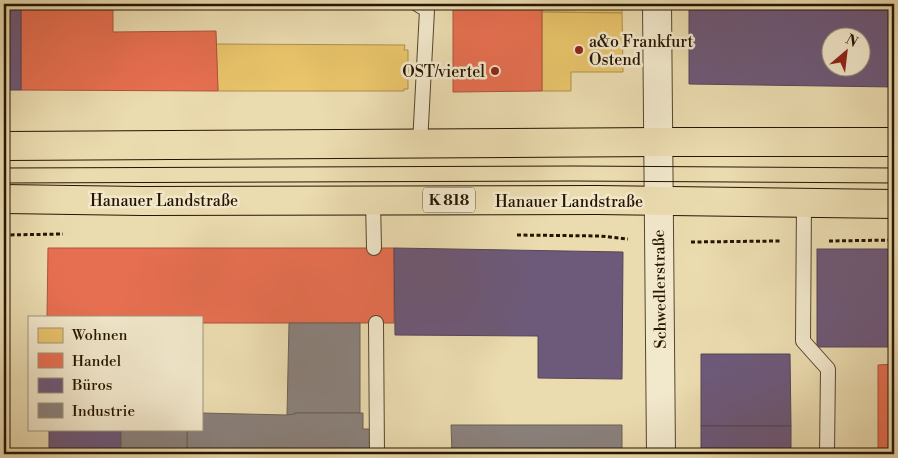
<svg xmlns="http://www.w3.org/2000/svg" width="898" height="458" font-family="'Libre Bodoni',serif">
<rect width="100%" height="100%" fill="#ebdcb0"/>
<filter id="stains"><feTurbulence type="fractalNoise" baseFrequency=".004" numOctaves="4"/><feColorMatrix values="0 0 0 0 .2 0 0 0 0 .09 0 0 0 0 .02 0 0 0 .5 -.17"/></filter>
<radialGradient id="worn" r=".72"><stop offset=".6" stop-color="#630" stop-opacity="0"/><stop offset="1" stop-color="#630" stop-opacity=".3"/></radialGradient>
<g fill="#e9c46a" stroke="#ae904a">
<path d="M 542,4 L 622,4 L 622,13 L 542,12 Z"/>
<path d="M 542,12 L 622,13 L 623,72 L 571,72 L 571,91 L 542,91 Z"/>
<path d="M 216,44 L 405,45 L 404,50 L 408,50 L 408,89 L 404,89 L 404,91 L 218,91 Z"/>
</g>
<g fill="#e76f51" stroke="#ad5439">
<path d="M 21,4 L 98,4 L 98,6 L 113,6 L 113,32 L 216,31 L 218,91 L 21,90 Z"/>
<path d="M 453,4 L 542,4 L 542,91 L 453,92 Z"/>
<path d="M 48,248 L 394,248 L 394,323 L 201,323 L 201,317 L 47,317 Z"/>
<path d="M 894,364 L 894,454 L 878,454 L 878,365 Z"/>
</g>
<g fill="#6d597a" stroke="#574555" fill-rule="evenodd">
<rect x="4" y="4" width="17" height="86"/>
<path d="M 689,4 L 894,5 L 894,87 L 689,84 ZM 830,38 L 860,38 L 860,68 L 830,68 Z"/>
<path d="M 394,248 L 623,252 L 622,379 L 538,378 L 538,336 L 395,335 Z"/>
<rect x="817" y="249" width="77" height="98"/>
<path d="M 701,354 L 790,354 L 791,426 L 701,426 Z"/>
<rect x="701" y="426" width="90" height="28"/>
<rect x="49" y="429" width="72" height="25"/>
</g>
<g fill="#8a817c" stroke="#6c6157">
<path d="M 289,323 L 360,323 L 360,413 L 295,413 L 295,414 L 287,415 Z"/>
<path d="M 201,413 L 287,415 L 295,414 L 295,413 L 363,413 L 363,429 L 373,429 L 373,454 L 187,454 L 187,429 L 201,429 Z"/>
<path d="M 451,425 L 622,425 L 622,454 L 452,454 Z"/>
<rect x="121" y="429" width="66" height="25"/>
</g>
<g fill="none" stroke-linecap="round" stroke-linejoin="round">
<defs>
<g id="lane">
<path d="M 417,4 L 427,10 L 420,144"/>
<path d="M 373,200 L 374,248"/>
<path d="M 804,203 L 803,341 L 828,369 L 827,454"/>
<path d="M 376,323 L 377,454"/>
</g>
<path id="street" d="M 657,4 L 661,454"/>
<g id="primary">
<path d="M 4,146 L 658,142 L 894,142"/>
<path d="M 4,199 L 142,201 L 597,200 L 894,204"/>
</g>
</defs>
<use href="#lane" stroke="#56472c" stroke-width="16"/>
<use href="#street" stroke="#56472c" stroke-width="30"/>
<use href="#primary" stroke="#251500" stroke-width="30"/>
<g stroke="#251500" stroke-width="3" stroke-dasharray="4 2.5" stroke-linecap="butt">
<path d="M 4,235 L 63,234"/>
<path d="M 517,235 L 600,236 L 628,239"/>
<path d="M 829,241 L 894,240"/>
<path d="M 691,242 L 780,241"/>
</g>
<use href="#lane" stroke="#f2e8cc" stroke-width="14"/>
<use href="#street" stroke="#f2e8cc" stroke-width="28"/>
<use href="#primary" stroke="#ebdcb0" stroke-width="28"/>
<g stroke="#251500" stroke-width="1">
<path d="M 4,168 L 574,166 L 894,168"/>
<path d="M 4,183 L 573,181 L 894,183"/>
</g>
</g>
<g fill="#8f2418" stroke="#f2e8cc" stroke-width="2">
<circle cx="579" cy="50" r="5"/>
<circle cx="495" cy="71" r="5"/>
</g>
<g text-anchor="middle" stroke-width="5" stroke-linejoin="round" paint-order="stroke">
<rect fill="#f2e8cc" stroke="#62543d" stroke-width="1" x="423" y="187.5" width="52" height="25" rx="4"/>
<g font-size="15" font-weight="bold" fill="#251500">
<text x="449" y="205">K 818</text>
</g>
<g font-size="16" fill="#251500" stroke="#f2e8cc" text-anchor="start">
<text x="589" y="47">a&amp;o Frankfurt<tspan x="589" dy="18">Ostend</tspan></text>
<text x="485" y="77" text-anchor="end">OST/viertel</text>
</g>
<g font-size="16" fill="#251500" stroke="#f2e8cc">
<text x="164" y="206">Hanauer Landstraße</text>
<text x="569" y="207">Hanauer Landstraße</text>
<text transform="translate(659 289) rotate(-91)" y="6">Schwedlerstraße</text>
</g>
</g>
<rect width="898" height="458" fill="none" stroke="#ebdcb0" stroke-width="20"/>
<rect x="5" y="5" width="888" height="448" fill="none" stroke="#251500" stroke-width="2.5"/>
<rect x="10" y="10" width="878" height="438" fill="none" stroke="#251500"/>
<rect x="28" y="316" width="175" height="115" fill="#f2e8cc" stroke="#a0947a"/>
<rect x="38" y="328" width="25" height="15" fill="#e9c46a" stroke="#a0947a"/>
<text x="72" y="340" font-size="15" fill="#251500">Wohnen</text>
<rect x="38" y="353" width="25" height="15" fill="#e76f51" stroke="#a0947a"/>
<text x="72" y="366" font-size="15" fill="#251500">Handel</text>
<rect x="38" y="378" width="25" height="15" fill="#6d597a" stroke="#a0947a"/>
<text x="72" y="390" font-size="15" fill="#251500">Büros</text>
<rect x="38" y="403" width="25" height="15" fill="#8a817c" stroke="#a0947a"/>
<text x="72" y="416" font-size="15" fill="#251500">Industrie</text>
<g transform="translate(846 52) rotate(28)"><circle r="24" fill="#f2e8cc" stroke="#a0947a"/>
<path d="M0-4L9 19L0 12L-9 19Z" fill="#8f2418"/>
<text y="-8" font-size="14" font-weight="bold" text-anchor="middle" fill="#251500">N</text>
</g>
<rect width="100%" height="100%" filter="url(#stains)"/>
<rect width="100%" height="100%" fill="url(#worn)"/>
</svg>
